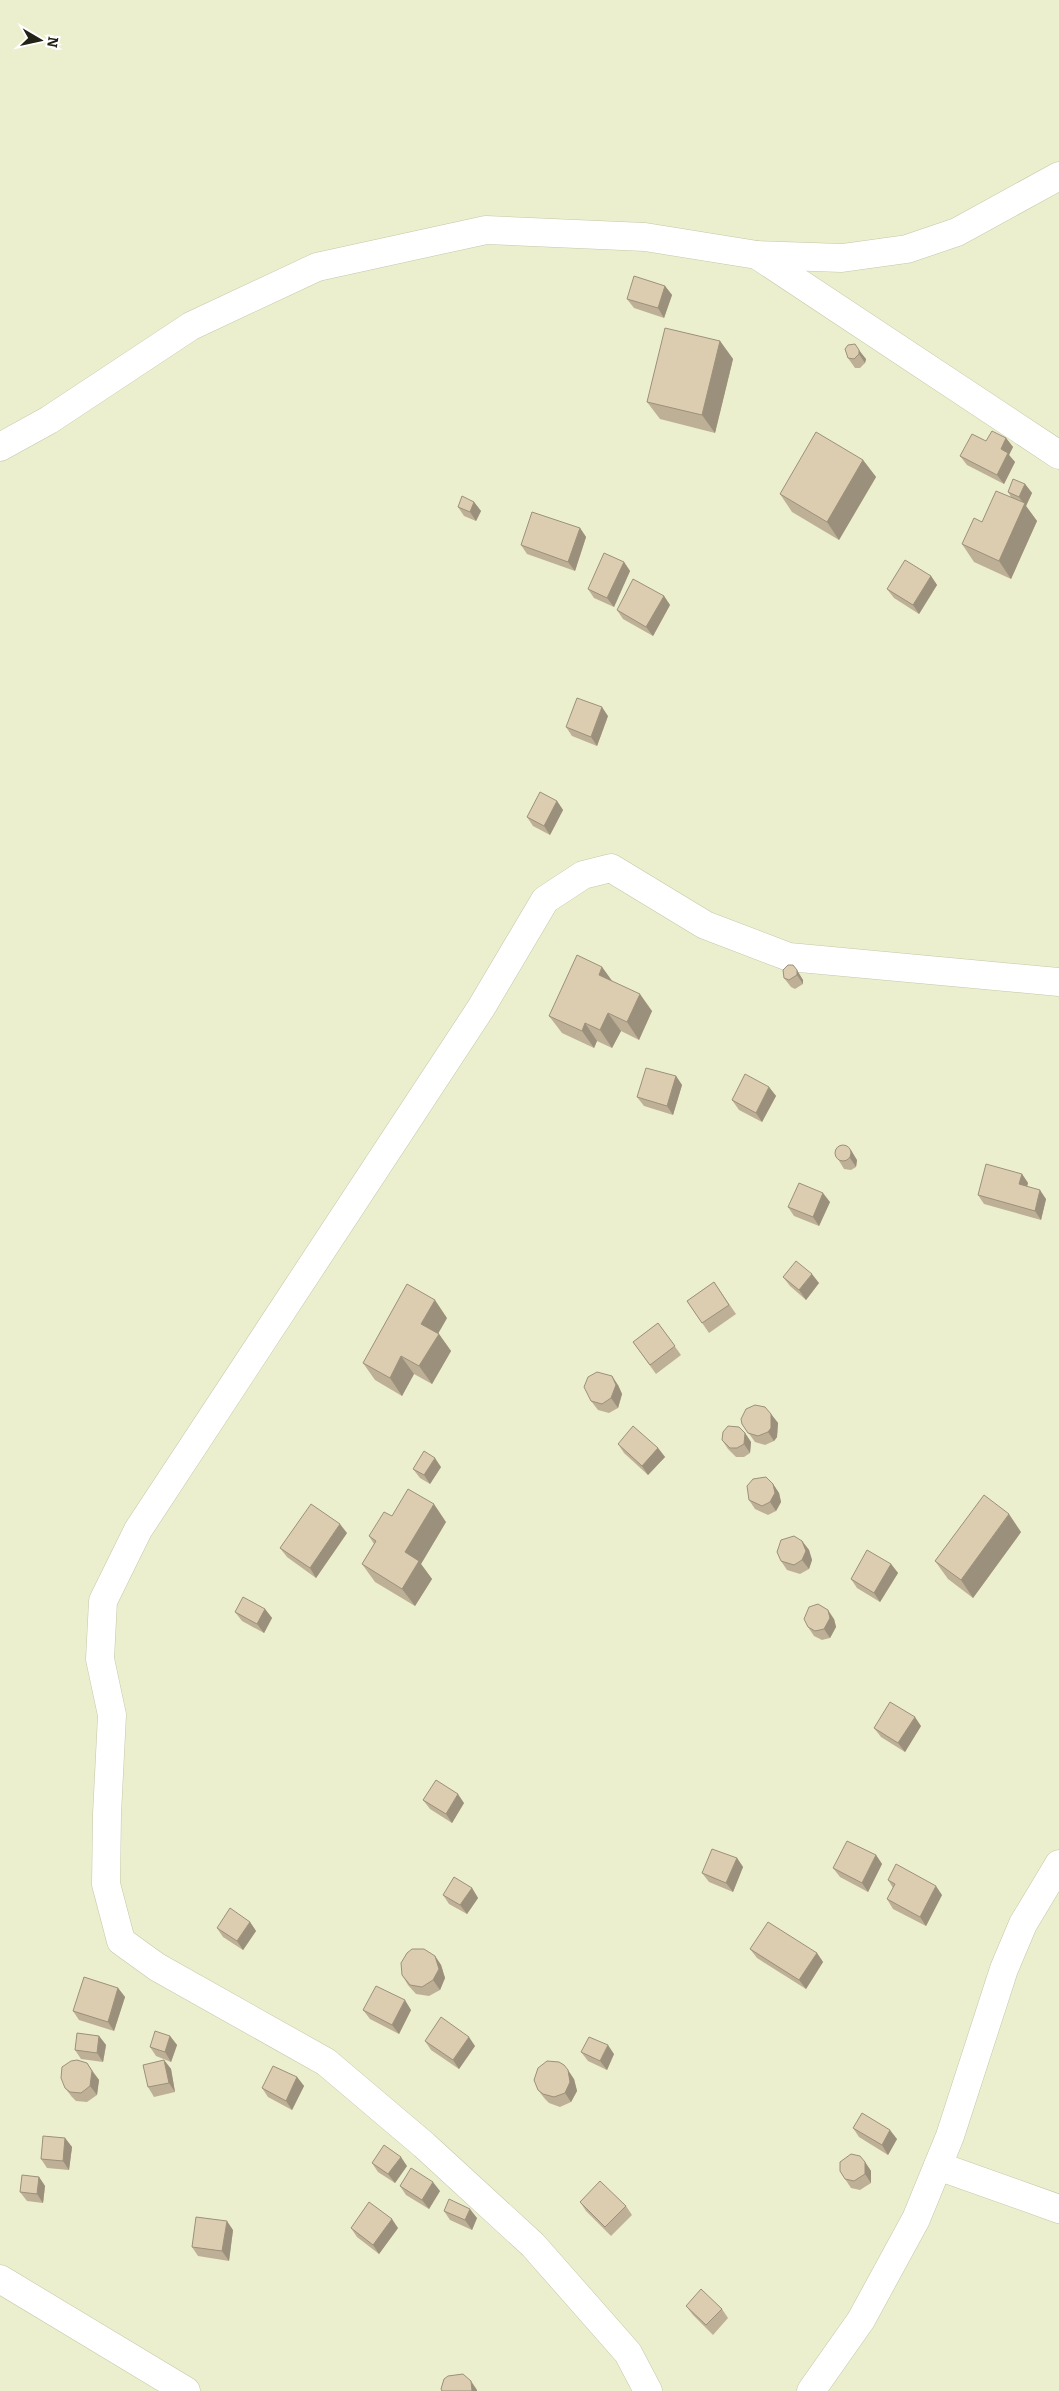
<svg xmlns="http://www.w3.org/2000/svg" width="1059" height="2391" font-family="Bitter,serif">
<rect width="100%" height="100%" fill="#ecefce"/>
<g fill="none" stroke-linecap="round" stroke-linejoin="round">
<defs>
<g id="street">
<path d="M 757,255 L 1059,455"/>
<path d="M 0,447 L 49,420 L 191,326 L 317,267 L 486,230 L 645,237 L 757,255 L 842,258 L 907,249 L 957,232 L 1059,176"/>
<path d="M 938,2166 L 1059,2209"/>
<path d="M 0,2279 L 186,2391"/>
<path d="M 648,2391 L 628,2353 L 533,2245 L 424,2145 L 326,2062 L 157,1967 L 121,1941 L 106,1884 L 107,1814 L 112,1715 L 100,1659 L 103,1601 L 138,1530 L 481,1008 L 545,900 L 583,875 L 611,868 L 705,925 L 789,957 L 1059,982"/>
<path d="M 811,2391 L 861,2320 L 916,2219 L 950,2136 L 1004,1969 L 1023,1924 L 1059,1864"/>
</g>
</defs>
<use href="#street" stroke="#c5c7a7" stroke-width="29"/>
<use href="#street" stroke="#fff" stroke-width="28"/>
</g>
<g fill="#beb097">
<path d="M 665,286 L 672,295 L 664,318 L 634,308 L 627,299 Z"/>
<path d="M 720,341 L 733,359 L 715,433 L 660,419 L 647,402 Z"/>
<path d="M 848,345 L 866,359 L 865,363 L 860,368 L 855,368 L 848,358 Z"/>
<path d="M 1006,438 L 1013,447 L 1009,455 L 1015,462 L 1004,484 L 967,465 L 960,456 L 986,441 Z"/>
<path d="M 863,460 L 876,477 L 839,540 L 792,512 L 780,494 Z"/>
<path d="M 1025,484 L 1032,493 L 1026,506 L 1037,521 L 1011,579 L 974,562 L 962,544 L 982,522 L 1011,497 L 1008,492 Z"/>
<path d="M 474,502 L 481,511 L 476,521 L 464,516 L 458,507 Z"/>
<path d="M 580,528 L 586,537 L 575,571 L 527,554 L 521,545 Z"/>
<path d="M 624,562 L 630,571 L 614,607 L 594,598 L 588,589 Z"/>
<path d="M 931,576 L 937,585 L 919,614 L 894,598 L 887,589 Z"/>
<path d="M 664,596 L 670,605 L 653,636 L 623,619 L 617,610 Z"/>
<path d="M 608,716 L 597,746 L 572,736 L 566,727 Z"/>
<path d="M 557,801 L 563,810 L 550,835 L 533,826 L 527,817 Z"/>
<path d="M 793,965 L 803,980 L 803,984 L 795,989 L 791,987 L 784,978 Z"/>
<path d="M 602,967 L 612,981 L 652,1011 L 639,1040 L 621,1031 L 612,1048 L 597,1041 L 594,1048 L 562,1033 L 549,1016 Z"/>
<path d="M 676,1076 L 682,1085 L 673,1115 L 644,1106 L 637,1097 Z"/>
<path d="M 769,1087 L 776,1096 L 762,1122 L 739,1110 L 732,1100 Z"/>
<path d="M 835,1154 L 857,1160 L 856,1167 L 851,1170 L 844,1169 Z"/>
<path d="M 1022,1174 L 1028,1183 L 1027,1187 L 1046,1199 L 1041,1220 L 984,1204 L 978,1195 Z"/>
<path d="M 830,1202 L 819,1226 L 794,1216 L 788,1207 Z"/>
<path d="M 783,1277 L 819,1283 L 806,1300 L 790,1286 Z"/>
<path d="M 714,1282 L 736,1314 L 709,1333 L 687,1301 Z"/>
<path d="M 447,1318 L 438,1333 L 451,1351 L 432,1384 L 414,1374 L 402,1396 L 375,1380 L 363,1363 Z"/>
<path d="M 658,1323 L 681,1355 L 656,1374 L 633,1342 Z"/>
<path d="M 618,1385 L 622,1394 L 618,1408 L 609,1413 L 598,1410 L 591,1401 Z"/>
<path d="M 771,1414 L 778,1423 L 777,1437 L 774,1441 L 765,1445 L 755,1442 L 742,1424 Z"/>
<path d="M 745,1433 L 751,1442 L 750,1453 L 744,1457 L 736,1457 L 728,1449 L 722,1440 Z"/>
<path d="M 618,1444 L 658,1448 L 665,1457 L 648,1475 L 624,1453 Z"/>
<path d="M 441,1467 L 430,1484 L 420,1478 L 413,1469 Z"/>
<path d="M 773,1484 L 779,1493 L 781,1502 L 776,1511 L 768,1515 L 755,1509 L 749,1500 Z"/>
<path d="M 392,1516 L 446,1522 L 421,1564 L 432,1579 L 415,1606 L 375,1582 L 362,1564 L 374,1544 L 369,1536 Z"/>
<path d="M 1021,1532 L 973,1598 L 948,1579 L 935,1561 Z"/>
<path d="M 347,1533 L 316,1578 L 287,1557 L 280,1548 Z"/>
<path d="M 802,1541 L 809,1550 L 812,1560 L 809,1569 L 800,1574 L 787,1570 L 781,1561 Z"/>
<path d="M 891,1564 L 898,1573 L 880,1602 L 857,1588 L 851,1579 Z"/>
<path d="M 265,1609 L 272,1618 L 264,1633 L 242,1621 L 235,1612 Z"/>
<path d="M 834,1619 L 836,1627 L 830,1638 L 822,1640 L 814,1636 L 808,1627 Z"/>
<path d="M 921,1726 L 905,1752 L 881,1737 L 874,1728 Z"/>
<path d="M 423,1800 L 464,1803 L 452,1823 L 430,1809 Z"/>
<path d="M 876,1855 L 882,1864 L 868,1892 L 840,1877 L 833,1868 Z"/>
<path d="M 737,1858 L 743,1867 L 733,1892 L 709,1882 L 702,1873 Z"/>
<path d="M 888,1880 L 942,1895 L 926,1926 L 893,1909 L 887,1899 L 893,1888 Z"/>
<path d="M 472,1888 L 478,1898 L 467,1914 L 449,1904 L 443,1895 Z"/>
<path d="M 250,1922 L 256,1931 L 243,1950 L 223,1937 L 217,1928 Z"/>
<path d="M 750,1949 L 817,1953 L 823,1962 L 806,1989 L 757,1958 Z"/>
<path d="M 435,1956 L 441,1965 L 445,1978 L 440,1990 L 429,1996 L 416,1994 L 408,1985 L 402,1975 Z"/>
<path d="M 118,1988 L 125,1997 L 114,2031 L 79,2020 L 73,2011 Z"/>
<path d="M 363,2010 L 411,2010 L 399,2034 L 370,2019 Z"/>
<path d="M 99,2036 L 106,2045 L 103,2062 L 81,2059 L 75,2050 Z"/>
<path d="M 170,2036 L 177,2045 L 171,2062 L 156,2056 L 150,2047 Z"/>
<path d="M 425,2041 L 475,2046 L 459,2069 L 431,2050 Z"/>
<path d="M 581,2052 L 614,2054 L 607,2070 L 588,2061 Z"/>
<path d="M 164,2060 L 171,2069 L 175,2092 L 154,2097 L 148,2087 Z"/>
<path d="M 87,2063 L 99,2080 L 97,2095 L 87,2102 L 76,2101 L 72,2097 L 65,2088 Z"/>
<path d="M 297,2077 L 304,2086 L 292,2110 L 268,2097 L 262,2088 Z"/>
<path d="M 574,2079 L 577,2091 L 571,2102 L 560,2107 L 549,2103 L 545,2099 L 538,2090 Z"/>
<path d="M 853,2128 L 897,2139 L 888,2155 L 859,2137 Z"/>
<path d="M 65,2138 L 72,2147 L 69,2170 L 47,2168 L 41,2159 Z"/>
<path d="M 865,2162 L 871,2171 L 871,2183 L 860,2190 L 851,2188 L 845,2179 Z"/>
<path d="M 372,2163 L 407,2166 L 395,2183 L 378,2172 Z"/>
<path d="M 39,2177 L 45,2186 L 43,2203 L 27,2201 L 20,2192 Z"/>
<path d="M 400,2186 L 440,2191 L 429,2209 L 406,2195 Z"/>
<path d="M 580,2202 L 626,2206 L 632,2215 L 611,2236 L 586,2211 Z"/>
<path d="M 444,2211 L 477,2218 L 472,2230 L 450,2220 Z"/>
<path d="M 351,2228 L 398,2228 L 379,2254 L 357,2237 Z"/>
<path d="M 233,2230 L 229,2261 L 198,2256 L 192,2247 Z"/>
<path d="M 686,2306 L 722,2309 L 728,2318 L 713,2335 L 693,2315 Z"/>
</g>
<g fill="#9b907b">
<path d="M 665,286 L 672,295 L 664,318 L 658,308 Z"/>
<path d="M 720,341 L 733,359 L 715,433 L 702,415 Z"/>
<path d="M 859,350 L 866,359 L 865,363 L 859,354 Z"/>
<path d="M 1006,438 L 1013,447 L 1009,455 L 1015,462 L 1004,484 L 997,475 L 1001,449 Z"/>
<path d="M 863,460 L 876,477 L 839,540 L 827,522 Z"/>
<path d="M 1025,484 L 1032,493 L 1026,506 L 1037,521 L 1011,579 L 999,561 L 1024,504 L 1019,497 Z"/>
<path d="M 474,502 L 481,511 L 476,521 L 470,512 Z"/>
<path d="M 580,528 L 586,537 L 575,571 L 568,562 Z"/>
<path d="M 624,562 L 630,571 L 614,607 L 607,598 Z"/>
<path d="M 931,576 L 937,585 L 919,614 L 913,605 Z"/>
<path d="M 664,596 L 670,605 L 653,636 L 646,627 Z"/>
<path d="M 602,707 L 608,716 L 597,746 L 591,737 Z"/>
<path d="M 557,801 L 563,810 L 550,835 L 544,826 Z"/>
<path d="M 602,967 L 615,985 L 599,975 Z"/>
<path d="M 797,970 L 803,980 L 803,984 L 797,975 Z"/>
<path d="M 640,994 L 652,1011 L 639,1040 L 627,1022 Z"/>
<path d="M 608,1013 L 621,1031 L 612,1048 L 600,1030 Z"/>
<path d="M 585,1023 L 597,1041 L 594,1048 L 582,1031 Z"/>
<path d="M 676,1076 L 682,1085 L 673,1115 L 667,1106 Z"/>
<path d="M 769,1087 L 776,1096 L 762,1122 L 756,1113 Z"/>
<path d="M 851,1150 L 857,1160 L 856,1167 L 850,1158 Z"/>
<path d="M 1022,1174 L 1028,1183 L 1025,1193 L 1019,1184 Z"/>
<path d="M 1040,1190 L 1046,1199 L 1041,1220 L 1035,1211 Z"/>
<path d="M 823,1193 L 830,1202 L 819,1226 L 813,1217 Z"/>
<path d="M 812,1274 L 819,1283 L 806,1300 L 799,1290 Z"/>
<path d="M 435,1300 L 447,1318 L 434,1341 L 421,1324 Z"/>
<path d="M 439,1334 L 451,1351 L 432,1384 L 419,1366 Z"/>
<path d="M 401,1356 L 414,1374 L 402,1396 L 390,1378 Z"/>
<path d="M 612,1376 L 618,1385 L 622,1394 L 618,1408 L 611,1398 Z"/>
<path d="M 771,1414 L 778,1423 L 777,1437 L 774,1441 L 768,1432 Z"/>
<path d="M 745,1433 L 751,1442 L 750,1453 L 744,1444 Z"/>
<path d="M 658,1448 L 665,1457 L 648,1475 L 642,1466 Z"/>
<path d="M 435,1458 L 441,1467 L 430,1484 L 424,1475 Z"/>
<path d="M 773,1484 L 779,1493 L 781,1502 L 776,1511 L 770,1502 Z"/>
<path d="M 434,1504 L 446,1522 L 421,1564 L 432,1579 L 415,1606 L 402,1589 L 405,1552 Z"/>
<path d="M 1009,1514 L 1021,1532 L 973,1598 L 961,1580 Z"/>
<path d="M 340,1524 L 347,1533 L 316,1578 L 310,1568 Z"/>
<path d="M 802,1541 L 809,1550 L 812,1560 L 809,1569 L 802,1560 Z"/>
<path d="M 891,1564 L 898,1573 L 880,1602 L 874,1593 Z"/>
<path d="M 265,1609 L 272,1618 L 264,1633 L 257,1624 Z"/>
<path d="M 828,1610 L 834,1619 L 836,1627 L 830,1638 L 824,1629 Z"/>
<path d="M 915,1717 L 921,1726 L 905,1752 L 898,1743 Z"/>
<path d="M 458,1794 L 464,1803 L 452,1823 L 446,1814 Z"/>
<path d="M 876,1855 L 882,1864 L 868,1892 L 862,1883 Z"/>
<path d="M 737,1858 L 743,1867 L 733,1892 L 726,1883 Z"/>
<path d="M 936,1886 L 942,1895 L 926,1926 L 920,1917 Z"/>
<path d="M 472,1888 L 478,1898 L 467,1914 L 460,1905 Z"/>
<path d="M 250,1922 L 256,1931 L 243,1950 L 237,1941 Z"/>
<path d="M 817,1953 L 823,1962 L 806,1989 L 799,1980 Z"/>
<path d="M 435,1956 L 441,1965 L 445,1978 L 440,1990 L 433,1980 Z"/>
<path d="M 118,1988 L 125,1997 L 114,2031 L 108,2022 Z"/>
<path d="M 405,2000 L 411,2010 L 399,2034 L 392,2025 Z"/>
<path d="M 99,2036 L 106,2045 L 103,2062 L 97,2053 Z"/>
<path d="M 170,2036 L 177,2045 L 171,2062 L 165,2052 Z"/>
<path d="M 469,2037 L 475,2046 L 459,2069 L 453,2060 Z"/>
<path d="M 608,2045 L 614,2054 L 607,2070 L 600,2061 Z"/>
<path d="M 164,2060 L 171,2069 L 175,2092 L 169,2083 Z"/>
<path d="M 568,2070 L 574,2079 L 577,2091 L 571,2102 L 565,2093 Z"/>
<path d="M 92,2071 L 99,2080 L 97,2095 L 90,2086 Z"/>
<path d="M 297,2077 L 304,2086 L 292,2110 L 286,2101 Z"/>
<path d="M 890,2130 L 897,2139 L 888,2155 L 882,2145 Z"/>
<path d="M 65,2138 L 72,2147 L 69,2170 L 63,2161 Z"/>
<path d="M 401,2157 L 407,2166 L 395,2183 L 388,2174 Z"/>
<path d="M 865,2162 L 871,2171 L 871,2183 L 865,2174 Z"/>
<path d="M 39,2177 L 45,2186 L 43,2203 L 37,2194 Z"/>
<path d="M 433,2182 L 440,2191 L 429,2209 L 422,2200 Z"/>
<path d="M 470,2209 L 477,2218 L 472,2230 L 465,2220 Z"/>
<path d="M 392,2219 L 398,2228 L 379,2254 L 373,2245 Z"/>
<path d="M 227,2221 L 233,2230 L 229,2261 L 222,2251 Z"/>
<path d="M 471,2381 L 477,2390 L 477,2391 L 472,2391 Z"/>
</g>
<g fill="#ddcdb0" stroke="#9b907b">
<path d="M 634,276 L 665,286 L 658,308 L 627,299 Z"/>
<path d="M 665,328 L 720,341 L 702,415 L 647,402 Z"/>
<path d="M 855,344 L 859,350 L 859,354 L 854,359 L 848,358 L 845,349 L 848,345 Z"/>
<path d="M 992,431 L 1006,438 L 1001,449 L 1008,453 L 997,475 L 960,456 L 972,434 L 986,441 Z"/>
<path d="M 816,432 L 863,460 L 827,522 L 780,494 Z"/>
<path d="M 1013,479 L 1025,484 L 1019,497 L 1008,492 Z"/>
<path d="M 996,491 L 1025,503 L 999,561 L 962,544 L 974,518 L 982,522 Z"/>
<path d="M 462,496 L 474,502 L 470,512 L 458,507 Z"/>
<path d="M 532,512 L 580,528 L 568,562 L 521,545 Z"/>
<path d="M 604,553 L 624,562 L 607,598 L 588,589 Z"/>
<path d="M 905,560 L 931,576 L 913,605 L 887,589 Z"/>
<path d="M 633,579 L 664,596 L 646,627 L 617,610 Z"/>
<path d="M 577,698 L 602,707 L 591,737 L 566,727 Z"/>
<path d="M 540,792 L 557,801 L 544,826 L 527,817 Z"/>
<path d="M 577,955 L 602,967 L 599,975 L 640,994 L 627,1022 L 608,1013 L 600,1030 L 585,1023 L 582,1031 L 549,1016 Z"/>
<path d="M 788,965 L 793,965 L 797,970 L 797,975 L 789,980 L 784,978 L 783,970 Z"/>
<path d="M 646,1068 L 676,1076 L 667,1106 L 637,1097 Z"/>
<path d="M 745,1074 L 769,1087 L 756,1113 L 732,1100 Z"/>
<circle cx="843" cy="1153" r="8"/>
<path d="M 986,1164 L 1022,1174 L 1019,1184 L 1040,1190 L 1035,1211 L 978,1195 Z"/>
<path d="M 799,1183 L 823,1193 L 813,1217 L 788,1207 Z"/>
<path d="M 796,1261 L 812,1274 L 799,1290 L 783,1277 Z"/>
<path d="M 714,1282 L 729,1305 L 702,1323 L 687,1301 Z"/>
<path d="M 407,1284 L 435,1300 L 421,1324 L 439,1334 L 419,1366 L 401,1356 L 390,1378 L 363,1363 Z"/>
<path d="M 658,1323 L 675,1346 L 650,1365 L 633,1342 Z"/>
<path d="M 597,1372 L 612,1376 L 616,1385 L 611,1398 L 602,1404 L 591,1401 L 584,1387 L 588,1377 Z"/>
<path d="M 755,1405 L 765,1407 L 771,1414 L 771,1428 L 768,1432 L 758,1436 L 748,1433 L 742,1424 L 741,1419 L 746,1409 Z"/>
<path d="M 633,1426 L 658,1448 L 642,1466 L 618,1444 Z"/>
<path d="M 728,1426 L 739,1427 L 745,1433 L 744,1444 L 737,1448 L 730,1448 L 722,1440 L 723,1432 Z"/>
<path d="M 424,1451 L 435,1458 L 424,1475 L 413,1469 Z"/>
<path d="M 766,1477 L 773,1484 L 775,1493 L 770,1502 L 762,1506 L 749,1500 L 747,1486 L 753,1479 Z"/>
<path d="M 408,1489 L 434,1504 L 405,1552 L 419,1561 L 402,1589 L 362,1564 L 376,1541 L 369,1536 L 384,1512 L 392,1516 Z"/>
<path d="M 984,1495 L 1009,1514 L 961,1580 L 935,1561 Z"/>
<path d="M 311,1504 L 340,1524 L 310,1568 L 280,1548 Z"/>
<path d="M 794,1536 L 802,1541 L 806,1551 L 802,1560 L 794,1565 L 781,1561 L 777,1552 L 781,1540 Z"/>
<path d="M 867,1550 L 891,1564 L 874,1593 L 851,1579 Z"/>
<path d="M 243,1597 L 265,1609 L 257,1624 L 235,1612 Z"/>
<path d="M 818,1604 L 828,1610 L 830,1618 L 824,1629 L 815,1631 L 808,1627 L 804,1619 L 809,1607 Z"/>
<path d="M 890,1702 L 915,1717 L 898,1743 L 874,1728 Z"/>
<path d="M 436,1780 L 458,1794 L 446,1814 L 423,1800 Z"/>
<path d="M 847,1841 L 876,1855 L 862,1883 L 833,1868 Z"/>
<path d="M 712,1849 L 737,1858 L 726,1883 L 702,1873 Z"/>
<path d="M 896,1864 L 936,1886 L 920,1917 L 887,1899 L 895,1884 L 888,1880 Z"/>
<path d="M 454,1877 L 472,1888 L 460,1905 L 443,1895 Z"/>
<path d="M 230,1908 L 250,1922 L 237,1941 L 217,1928 Z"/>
<path d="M 768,1922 L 817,1953 L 799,1980 L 750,1949 Z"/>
<path d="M 412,1949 L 424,1949 L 435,1956 L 439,1969 L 433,1980 L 422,1987 L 410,1985 L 402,1975 L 401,1963 L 407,1953 Z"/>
<path d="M 84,1977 L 118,1988 L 108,2022 L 73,2011 Z"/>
<path d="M 376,1986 L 405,2000 L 392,2025 L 363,2010 Z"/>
<path d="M 441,2017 L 469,2037 L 453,2060 L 425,2041 Z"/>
<path d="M 155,2031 L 170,2036 L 165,2052 L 150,2047 Z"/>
<path d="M 77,2033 L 99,2036 L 97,2053 L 75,2050 Z"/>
<path d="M 589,2037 L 608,2045 L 600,2061 L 581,2052 Z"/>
<path d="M 77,2060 L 87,2063 L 92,2071 L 90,2086 L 81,2093 L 70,2092 L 65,2088 L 61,2078 L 62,2067 L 71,2061 Z"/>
<path d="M 164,2060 L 169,2083 L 148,2087 L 143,2065 Z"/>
<path d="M 547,2061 L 559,2062 L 564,2065 L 568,2070 L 570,2082 L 565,2093 L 554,2097 L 543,2094 L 538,2090 L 534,2080 L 538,2068 Z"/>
<path d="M 273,2066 L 297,2077 L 286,2101 L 262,2088 Z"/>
<path d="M 862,2113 L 890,2130 L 882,2145 L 853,2128 Z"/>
<path d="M 43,2136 L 65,2138 L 63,2161 L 41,2159 Z"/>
<path d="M 384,2145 L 401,2157 L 388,2174 L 372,2163 Z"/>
<path d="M 851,2154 L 860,2156 L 865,2162 L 865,2174 L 854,2181 L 845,2179 L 840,2171 L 840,2162 Z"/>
<path d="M 411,2168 L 433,2182 L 422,2200 L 400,2186 Z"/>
<path d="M 22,2175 L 39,2177 L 37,2194 L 20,2192 Z"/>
<path d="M 600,2181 L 626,2206 L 605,2227 L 580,2202 Z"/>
<path d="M 449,2199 L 470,2209 L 465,2220 L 444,2211 Z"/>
<path d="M 369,2202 L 392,2219 L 373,2245 L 351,2228 Z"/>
<path d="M 196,2217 L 227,2221 L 222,2251 L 192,2247 Z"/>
<path d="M 701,2289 L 722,2309 L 706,2325 L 686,2306 Z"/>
<path d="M 463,2374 L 471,2381 L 472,2391 L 442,2391 L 441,2389 L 444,2379 L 448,2376 Z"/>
</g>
<g transform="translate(40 40) rotate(99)" stroke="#ffffff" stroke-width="4" paint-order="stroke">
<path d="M0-4L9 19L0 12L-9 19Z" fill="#222216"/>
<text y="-8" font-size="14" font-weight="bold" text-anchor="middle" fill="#222216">N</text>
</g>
</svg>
